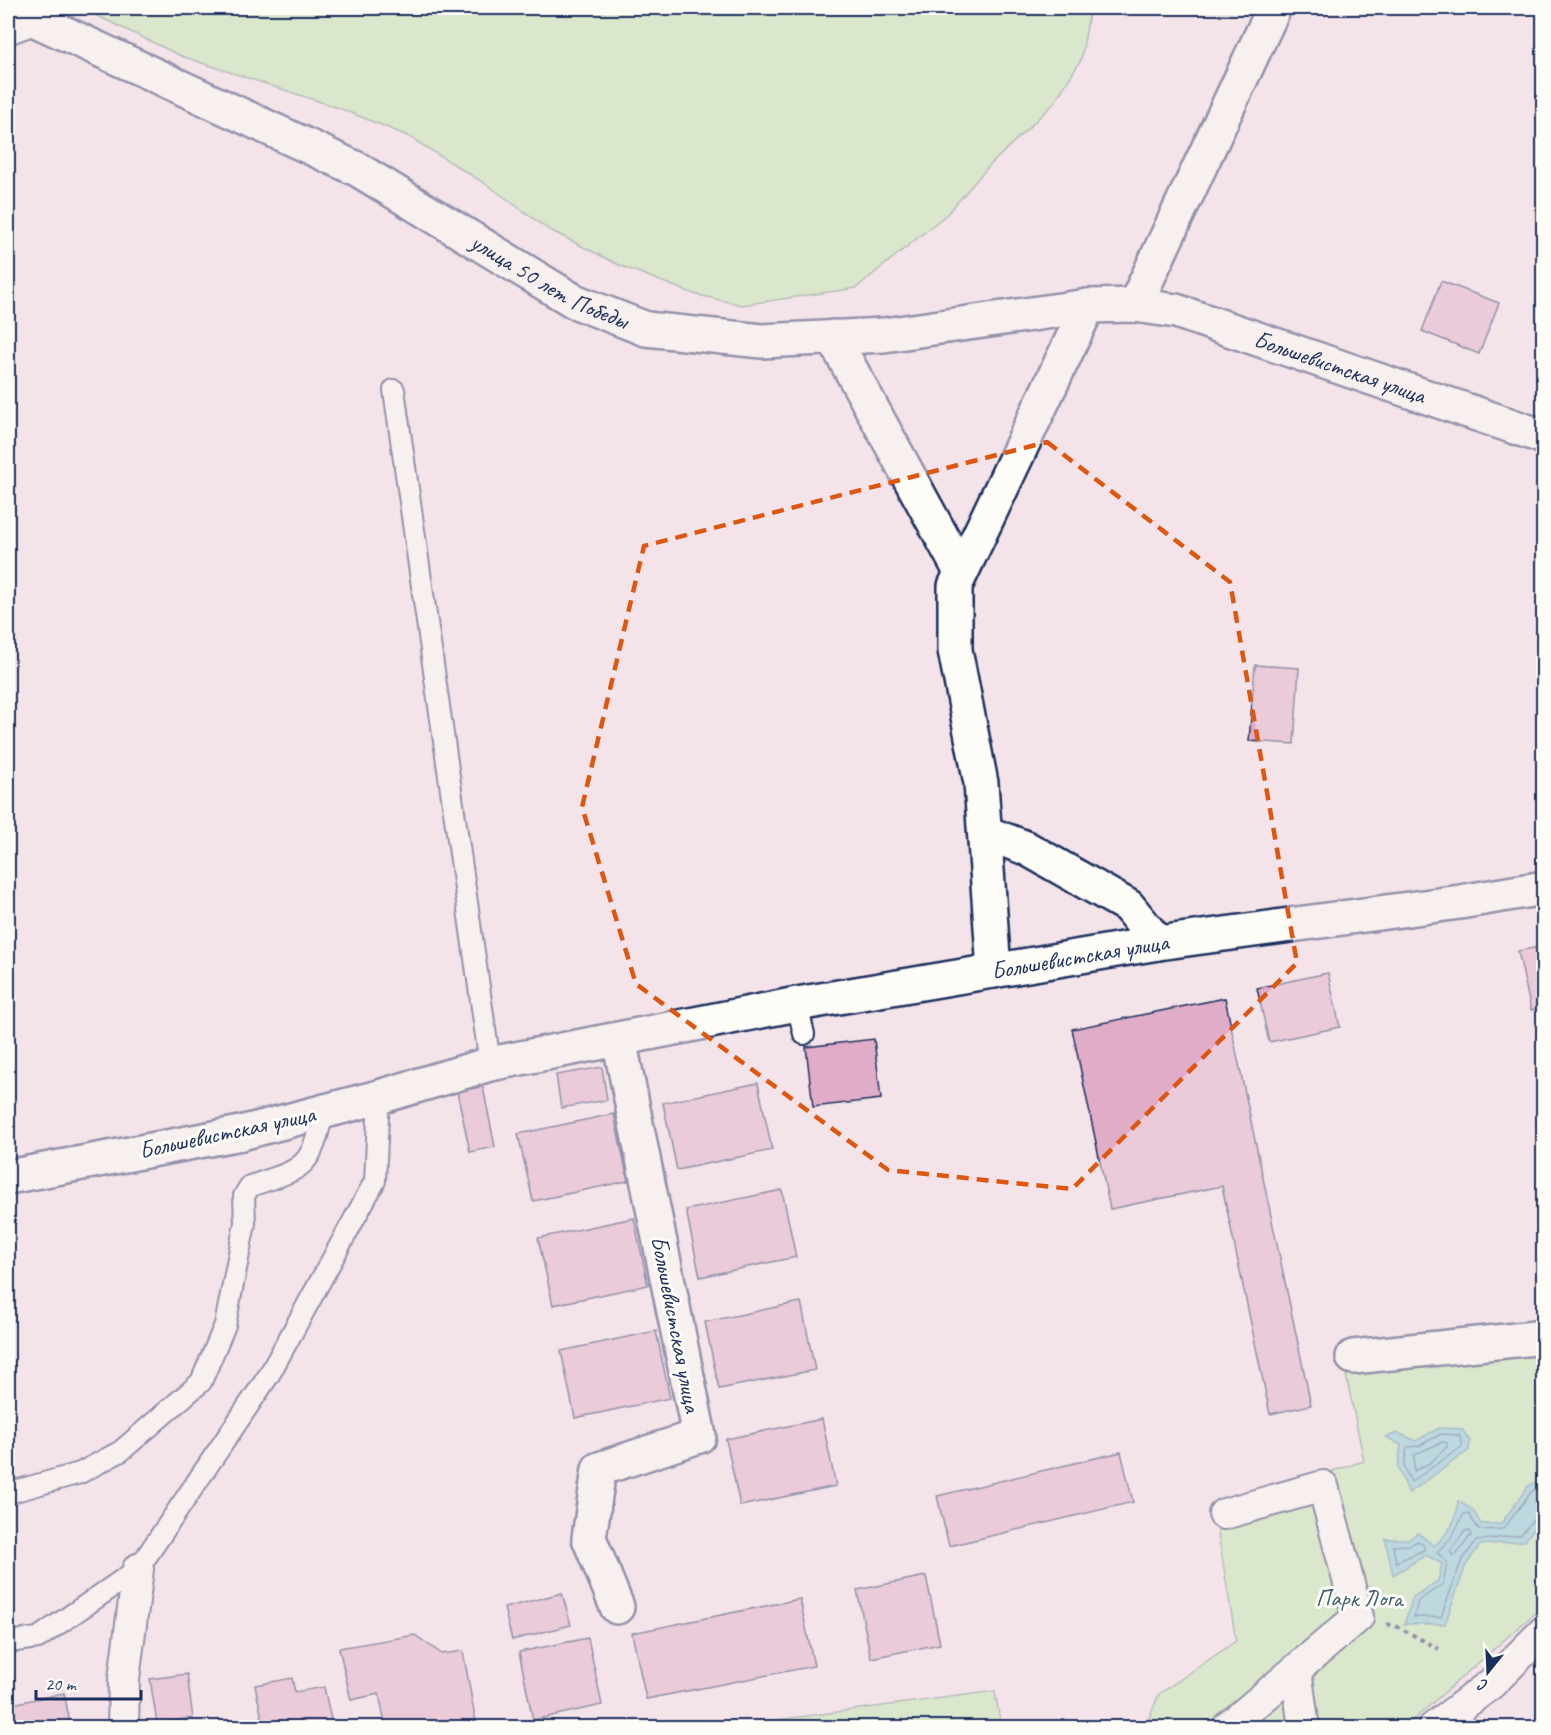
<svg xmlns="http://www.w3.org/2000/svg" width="1551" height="1735" font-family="Caveat,sans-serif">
<rect width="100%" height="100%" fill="#f4e4e9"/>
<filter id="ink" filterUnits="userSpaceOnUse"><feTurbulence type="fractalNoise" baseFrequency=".0167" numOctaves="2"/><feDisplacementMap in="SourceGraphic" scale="12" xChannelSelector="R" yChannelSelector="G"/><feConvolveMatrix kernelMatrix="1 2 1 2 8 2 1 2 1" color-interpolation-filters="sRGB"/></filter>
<g filter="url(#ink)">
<g fill="#bceaa8" stroke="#6c8c83" stroke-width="1.5">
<path d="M 81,8 L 1090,8 L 1081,60 L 1054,103 L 988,167 L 947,214 L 856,288 L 742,305 L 694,294 L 619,265 L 548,229 L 489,186 L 408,136 L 339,108 L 181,56 Z"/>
<path d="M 1543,1352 L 1543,1606 L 1405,1727 L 1145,1728 L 1159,1694 L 1236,1641 L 1214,1509 L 1364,1461 L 1346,1375 Z"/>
<path d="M 995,1691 L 1001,1727 L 746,1727 L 769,1721 Z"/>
</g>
<g fill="#7acbd3" stroke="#548da4" stroke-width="1.5">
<path d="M 1439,1428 L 1462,1429 L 1470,1441 L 1469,1450 L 1409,1493 L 1398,1468 L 1401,1445 L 1386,1437 L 1398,1433 L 1416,1441 Z"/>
<path d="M 1543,1478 L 1543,1515 L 1525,1541 L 1480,1545 L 1466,1565 L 1445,1624 L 1404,1624 L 1413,1597 L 1438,1581 L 1442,1564 L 1426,1555 L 1393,1575 L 1385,1539 L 1409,1539 L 1418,1533 L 1434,1546 C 1449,1533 1457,1521 1458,1501 L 1473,1510 L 1481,1524 L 1501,1524 L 1528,1486 Z"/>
</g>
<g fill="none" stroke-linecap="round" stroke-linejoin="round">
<g stroke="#416d8d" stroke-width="1.5">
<path d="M 1441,1434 L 1459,1435 L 1463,1446 L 1411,1482 L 1404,1467 L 1407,1447 L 1419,1446 Z"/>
<path d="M 1442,1442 L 1447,1443 L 1447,1447 L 1430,1463 L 1414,1471 L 1414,1455 Z"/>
<path d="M 1544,1485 L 1532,1491 L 1503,1529 L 1479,1530 L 1469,1514 L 1464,1514 L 1451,1538 L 1437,1552 L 1447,1563 L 1443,1584 L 1418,1601 L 1414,1617 L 1441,1617 L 1461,1562 L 1476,1541 L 1521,1535 L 1537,1515 L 1544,1513"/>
<path d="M 1465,1531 L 1469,1530 L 1471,1535 L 1456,1555 L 1453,1556 L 1450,1551 Z"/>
<path d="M 1418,1541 L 1424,1546 L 1424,1550 L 1396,1562 L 1393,1546 L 1410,1545 Z"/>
</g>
</g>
<g fill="#e0acc7" stroke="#1b2f5e" stroke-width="1.5">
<path d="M 1441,281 L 1499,303 L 1479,354 L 1422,331 Z"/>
<path d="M 1255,665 L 1299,668 L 1294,744 L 1249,741 Z"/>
<path d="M 1544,946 L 1544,1008 L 1531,1010 L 1518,951 Z"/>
<path d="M 1328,973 L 1340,1027 L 1269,1042 L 1257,988 Z"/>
<path d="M 1225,998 L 1311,1405 L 1270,1414 L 1222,1186 L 1110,1209 L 1072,1029 Z"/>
<path d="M 874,1039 L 881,1099 L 813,1107 L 806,1047 Z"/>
<path d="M 602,1067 L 607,1100 L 561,1108 L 556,1075 Z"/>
<path d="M 758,1083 L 772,1150 L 677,1170 L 663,1103 Z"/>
<path d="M 483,1087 L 495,1147 L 470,1152 L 457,1091 Z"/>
<path d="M 614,1114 L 628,1181 L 533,1201 L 518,1134 Z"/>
<path d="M 782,1190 L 796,1257 L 700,1277 L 686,1210 Z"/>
<path d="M 634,1218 L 648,1285 L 553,1305 L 538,1238 Z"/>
<path d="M 801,1302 L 815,1370 L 719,1389 L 705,1322 Z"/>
<path d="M 656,1331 L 670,1398 L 575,1418 L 561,1351 Z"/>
<path d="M 822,1419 L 836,1486 L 740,1506 L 726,1439 Z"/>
<path d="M 1121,1452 L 1133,1502 L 949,1546 L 937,1496 Z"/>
<path d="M 926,1576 L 940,1644 L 871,1658 L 857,1590 Z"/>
<path d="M 562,1593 L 571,1625 L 512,1640 L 504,1608 Z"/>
<path d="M 800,1599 L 814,1666 L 646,1699 L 632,1633 Z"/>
<path d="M 415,1635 L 442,1654 L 463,1651 L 477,1728 L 386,1728 L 379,1694 L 351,1700 L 339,1648 Z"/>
<path d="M 588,1638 L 602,1705 L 533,1720 L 519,1652 Z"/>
<path d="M 187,1674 L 193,1718 L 157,1723 L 150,1679 Z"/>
<path d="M 292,1678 L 295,1692 L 324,1687 L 332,1724 L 318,1728 L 264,1728 L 255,1685 Z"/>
<path d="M 64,1693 L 71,1728 L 8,1728 L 8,1705 Z"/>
</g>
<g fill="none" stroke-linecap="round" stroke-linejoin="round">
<defs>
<g id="service">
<path d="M 8,34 L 40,22"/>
<path d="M 394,390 L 490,1064"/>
<path d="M 797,1004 L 804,1034"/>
<path d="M 8,1493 L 80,1473 L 121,1451 L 201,1382 L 225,1325 L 245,1223 L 244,1196 L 250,1186 C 304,1168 311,1170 323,1111"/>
<path d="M 8,1642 L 38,1638 L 138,1569 L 269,1375 L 375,1181 L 379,1097"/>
</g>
<g id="pedestrian">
<path d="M 1224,1514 L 1323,1486 L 1358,1617 L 1227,1728"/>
<path d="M 1296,1670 L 1304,1728"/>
<path d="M 123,1728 L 124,1679 L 138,1569"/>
<path d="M 1433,1728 L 1492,1683 L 1544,1631"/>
</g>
<g id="minor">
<path id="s1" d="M 17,8 L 40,22 L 357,169 L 574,301 L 646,329 L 762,341 L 884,335 L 1088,306 L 1135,305 L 1176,311 L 1544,437"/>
<path d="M 1135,305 L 1274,8"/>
<path d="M 833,337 L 961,572"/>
<path d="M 986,833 L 1026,848 L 1128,906 L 1158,943"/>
<path d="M 994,971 L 981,783 L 955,650 L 955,586 L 1088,306"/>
<path d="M 8,1177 L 241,1133"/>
<path d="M 1353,1357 L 1544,1337"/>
<path d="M 617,1607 L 589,1538 L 599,1469 L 699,1436 L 619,1039"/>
</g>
<g id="tertiary">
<path id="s2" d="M 241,1133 L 379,1097 L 490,1064 L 797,1004 L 1158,943 L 1460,902 L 1544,888"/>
</g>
</defs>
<use href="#service" stroke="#1b2f5e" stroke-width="24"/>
<use href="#pedestrian" stroke="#1b2f5e" stroke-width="34"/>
<use href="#minor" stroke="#1b2f5e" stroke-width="38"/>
<use href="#tertiary" stroke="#1b2f5e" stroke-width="38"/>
<path stroke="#1b2f5e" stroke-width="4" stroke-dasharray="4.5 4.5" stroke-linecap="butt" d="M 1387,1624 L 1398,1627 L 1439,1649"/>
<use href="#service" stroke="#fdfcf7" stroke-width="20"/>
<use href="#pedestrian" stroke="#fdfcf7" stroke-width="30"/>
<use href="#minor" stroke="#fdfcf7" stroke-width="33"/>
<use href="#tertiary" stroke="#fdfcf7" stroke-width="33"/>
</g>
</g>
<path d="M0 0H1551V1735H0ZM 1047,442 L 1230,582 L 1297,963 L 1072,1189 L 888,1170 L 636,984 L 582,807 L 644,546 Z" fill="#f4e4e9" fill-opacity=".55" fill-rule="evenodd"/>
<path fill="none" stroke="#de5710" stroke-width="4.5" stroke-dasharray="12 8" stroke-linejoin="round" d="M 1047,442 L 1230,582 L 1297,963 L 1072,1189 L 888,1170 L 636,984 L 582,807 L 644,546 Z"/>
<g text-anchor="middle" stroke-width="6" stroke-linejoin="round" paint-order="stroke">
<g font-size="24" fill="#1b2f5e" stroke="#fdfcf7">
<text dy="8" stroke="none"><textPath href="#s1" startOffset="600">улица 50 лет Победы</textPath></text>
<text dy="8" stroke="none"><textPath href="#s1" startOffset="1414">Большевистская улица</textPath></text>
<text dy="8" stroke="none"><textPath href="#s2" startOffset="858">Большевистская улица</textPath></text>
<text transform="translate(227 1132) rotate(-12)" y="8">Большевистская улица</text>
<text transform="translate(676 1324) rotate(79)" y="8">Большевистская улица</text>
</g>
<g font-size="24" fill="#435e70" stroke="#fdfcf7">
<text x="1359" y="1606">Парк Лога</text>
</g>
</g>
<rect width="1551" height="1735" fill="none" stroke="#fdfcf7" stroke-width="30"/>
<rect x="15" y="15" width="1521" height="1705" fill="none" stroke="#1b2f5e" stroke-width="2" filter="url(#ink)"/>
<g transform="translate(1488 1672) rotate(198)" stroke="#fdfcf7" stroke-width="4.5" paint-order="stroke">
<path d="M0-4.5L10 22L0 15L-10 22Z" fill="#1b2f5e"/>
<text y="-9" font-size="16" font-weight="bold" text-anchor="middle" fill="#1b2f5e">С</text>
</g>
<path d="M36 1690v9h105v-9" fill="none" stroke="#1b2f5e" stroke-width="3"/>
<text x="45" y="1690" font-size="18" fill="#1b2f5e" stroke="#fdfcf7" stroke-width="4.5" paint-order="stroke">20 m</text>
</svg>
